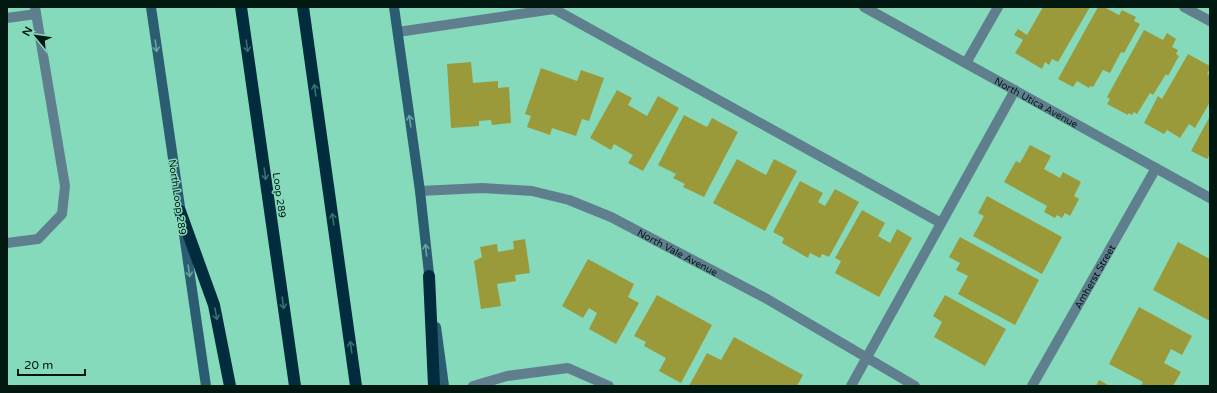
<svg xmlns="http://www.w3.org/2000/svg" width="1217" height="393" font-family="'Varela Round',sans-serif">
<rect width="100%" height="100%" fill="#86dabc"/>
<g fill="#9a9a3b">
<path d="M 1043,7 L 1090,7 L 1058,62 L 1052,59 L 1049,65 L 1045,62 L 1042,69 L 1015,53 L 1023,40 L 1014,35 L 1018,29 L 1027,35 Z"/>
<path d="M 1098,7 L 1104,7 L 1119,15 L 1122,10 L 1136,17 L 1134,21 L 1140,24 L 1124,53 L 1121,52 L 1110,73 L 1103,70 L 1093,87 L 1090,86 L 1089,88 L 1077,81 L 1073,87 L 1058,79 Z"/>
<path d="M 1144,30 L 1163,40 L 1167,33 L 1176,39 L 1172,47 L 1178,50 L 1176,54 L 1179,56 L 1168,76 L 1166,74 L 1153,95 L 1150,93 L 1137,114 L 1134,112 L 1132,115 L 1129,113 L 1128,115 L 1107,104 L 1110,99 L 1107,97 Z"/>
<path d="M 1188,54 L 1210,66 L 1210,69 L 1207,74 L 1210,75 L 1210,102 L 1195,128 L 1189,124 L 1180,138 L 1167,130 L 1164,134 L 1144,123 L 1158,96 L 1162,99 Z"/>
<path d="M 471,62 L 473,83 L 498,81 L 498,88 L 509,87 L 511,123 L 492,125 L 491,120 L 479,121 L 479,126 L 451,128 L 447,64 Z"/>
<path d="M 541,68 L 577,81 L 581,70 L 604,78 L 589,121 L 582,119 L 576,136 L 552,128 L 550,135 L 527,127 L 531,116 L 525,114 Z"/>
<path d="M 617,90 L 632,98 L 628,105 L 647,116 L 658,96 L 679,108 L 643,171 L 628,163 L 633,155 L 614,144 L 611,150 L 590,138 Z"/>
<path d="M 684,115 L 707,127 L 712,118 L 738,132 L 704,197 L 683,187 L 685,184 L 673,178 L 676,174 L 658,165 Z"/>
<path d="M 1210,116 L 1210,154 L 1207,159 L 1191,151 Z"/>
<path d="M 1030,145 L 1051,156 L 1044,169 L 1060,178 L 1063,172 L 1081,182 L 1074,196 L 1079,199 L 1070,216 L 1065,213 L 1062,218 L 1057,215 L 1055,218 L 1044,212 L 1047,206 L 1004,182 L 1016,161 L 1020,163 Z"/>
<path d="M 737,159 L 766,175 L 774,159 L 797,171 L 765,231 L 713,203 Z"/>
<path d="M 800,181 L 823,193 L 818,202 L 825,206 L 835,189 L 859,202 L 829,257 L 822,254 L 820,258 L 810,253 L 808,258 L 782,243 L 784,238 L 773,232 Z"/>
<path d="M 987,196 L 1062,237 L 1042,274 L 973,236 L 984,216 L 978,213 Z"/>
<path d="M 862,210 L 885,223 L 878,236 L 890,243 L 897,229 L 912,238 L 879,297 L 835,273 L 841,261 L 835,258 Z"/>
<path d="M 960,237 L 1039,280 L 1015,325 L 958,294 L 968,276 L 956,270 L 960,263 L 949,257 Z"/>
<path d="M 525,239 L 530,273 L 515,275 L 516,281 L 497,284 L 501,306 L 481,309 L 474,261 L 482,257 L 480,247 L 497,244 L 498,252 L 514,249 L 513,241 Z"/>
<path d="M 1178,242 L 1210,259 L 1210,321 L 1153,290 Z"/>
<path d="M 588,259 L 634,284 L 628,297 L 639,303 L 616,344 L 589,329 L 597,313 L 589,308 L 583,318 L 562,306 Z"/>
<path d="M 657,295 L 712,325 L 681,383 L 659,371 L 666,358 L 644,346 L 646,342 L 634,336 Z"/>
<path d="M 945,295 L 1006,329 L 985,366 L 934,337 L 942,322 L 933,316 Z"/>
<path d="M 1139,307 L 1192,336 L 1182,355 L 1171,349 L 1164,363 L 1181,372 L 1173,386 L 1141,386 L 1143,382 L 1109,364 Z"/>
<path d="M 734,337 L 803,375 L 797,386 L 689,386 L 707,353 L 721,360 Z"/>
<path d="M 1099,380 L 1110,386 L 1096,386 Z"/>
</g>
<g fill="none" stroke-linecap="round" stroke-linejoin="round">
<g stroke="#607f8e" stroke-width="10">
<path d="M 1184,7 L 1210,21"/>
<path d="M 7,18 L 36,14"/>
<path d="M 398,32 L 554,9 L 941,223"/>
<path d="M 7,243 L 38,239 L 62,214 L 65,186 L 35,7"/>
<path d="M 473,386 L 507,376 L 568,368 L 609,386"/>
<path d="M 851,386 L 1015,90"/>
</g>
<g stroke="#607f8e" stroke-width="10">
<path id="s1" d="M 864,7 L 1210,198"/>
<path d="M 966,63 L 998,7"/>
<path id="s2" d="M 420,191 L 482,188 L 532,191 L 569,200 L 611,217 L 767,299 L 915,386"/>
<path id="s3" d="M 1032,386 L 1156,168"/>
</g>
<g stroke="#2b5c72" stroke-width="10">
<path d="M 151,7 L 206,386"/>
<path d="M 394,7 L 420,191 L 430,283"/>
<path d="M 436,327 L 444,386"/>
</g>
<g stroke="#002c3d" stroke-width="12">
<path d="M 241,7 L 295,386"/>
<path d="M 303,7 L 356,386"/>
<path d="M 180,211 L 214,305 L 230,386"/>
<path d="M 429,276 L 434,386"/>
</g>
</g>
<defs><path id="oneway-shaft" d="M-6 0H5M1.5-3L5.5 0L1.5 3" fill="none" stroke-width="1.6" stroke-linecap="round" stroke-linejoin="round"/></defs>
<g stroke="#62a89e">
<use href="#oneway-shaft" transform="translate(156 46) rotate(82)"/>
<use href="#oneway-shaft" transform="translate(410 121) rotate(-98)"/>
<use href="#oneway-shaft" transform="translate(426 250) rotate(-96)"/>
<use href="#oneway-shaft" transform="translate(189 271) rotate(81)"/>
</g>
<g stroke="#367270">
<use href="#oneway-shaft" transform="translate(247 46) rotate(82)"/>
<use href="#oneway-shaft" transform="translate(315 90) rotate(-98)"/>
<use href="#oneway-shaft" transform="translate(265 174) rotate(82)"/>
<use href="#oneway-shaft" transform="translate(333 219) rotate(-98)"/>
<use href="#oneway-shaft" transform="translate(283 303) rotate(82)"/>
<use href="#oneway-shaft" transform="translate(216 314) rotate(79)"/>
<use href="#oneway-shaft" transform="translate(351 347) rotate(-98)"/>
</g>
<g text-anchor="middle" stroke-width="3" stroke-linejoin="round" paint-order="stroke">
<g font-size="10" fill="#001810" stroke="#86dabc">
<text dy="4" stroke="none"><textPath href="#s1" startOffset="197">North Utica Avenue</textPath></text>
<text transform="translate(280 195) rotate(82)" y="4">Loop 289</text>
<text transform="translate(178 197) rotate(82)" y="4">North Loop 289</text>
<text dy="4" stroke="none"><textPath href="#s2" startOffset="271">North Vale Avenue</textPath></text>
<text dy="4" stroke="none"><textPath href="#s3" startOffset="126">Amherst Street</textPath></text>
</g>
</g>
<rect width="1217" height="393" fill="none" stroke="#001810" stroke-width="16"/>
<g transform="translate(36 36) rotate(299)" stroke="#86dabc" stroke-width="3" paint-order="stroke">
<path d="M0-3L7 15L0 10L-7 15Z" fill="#001810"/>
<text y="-6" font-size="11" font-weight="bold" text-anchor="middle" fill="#001810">N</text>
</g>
<path d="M18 369v6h67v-6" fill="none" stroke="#001810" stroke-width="2"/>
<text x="24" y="369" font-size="12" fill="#001810" stroke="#86dabc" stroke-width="3" paint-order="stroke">20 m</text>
</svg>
